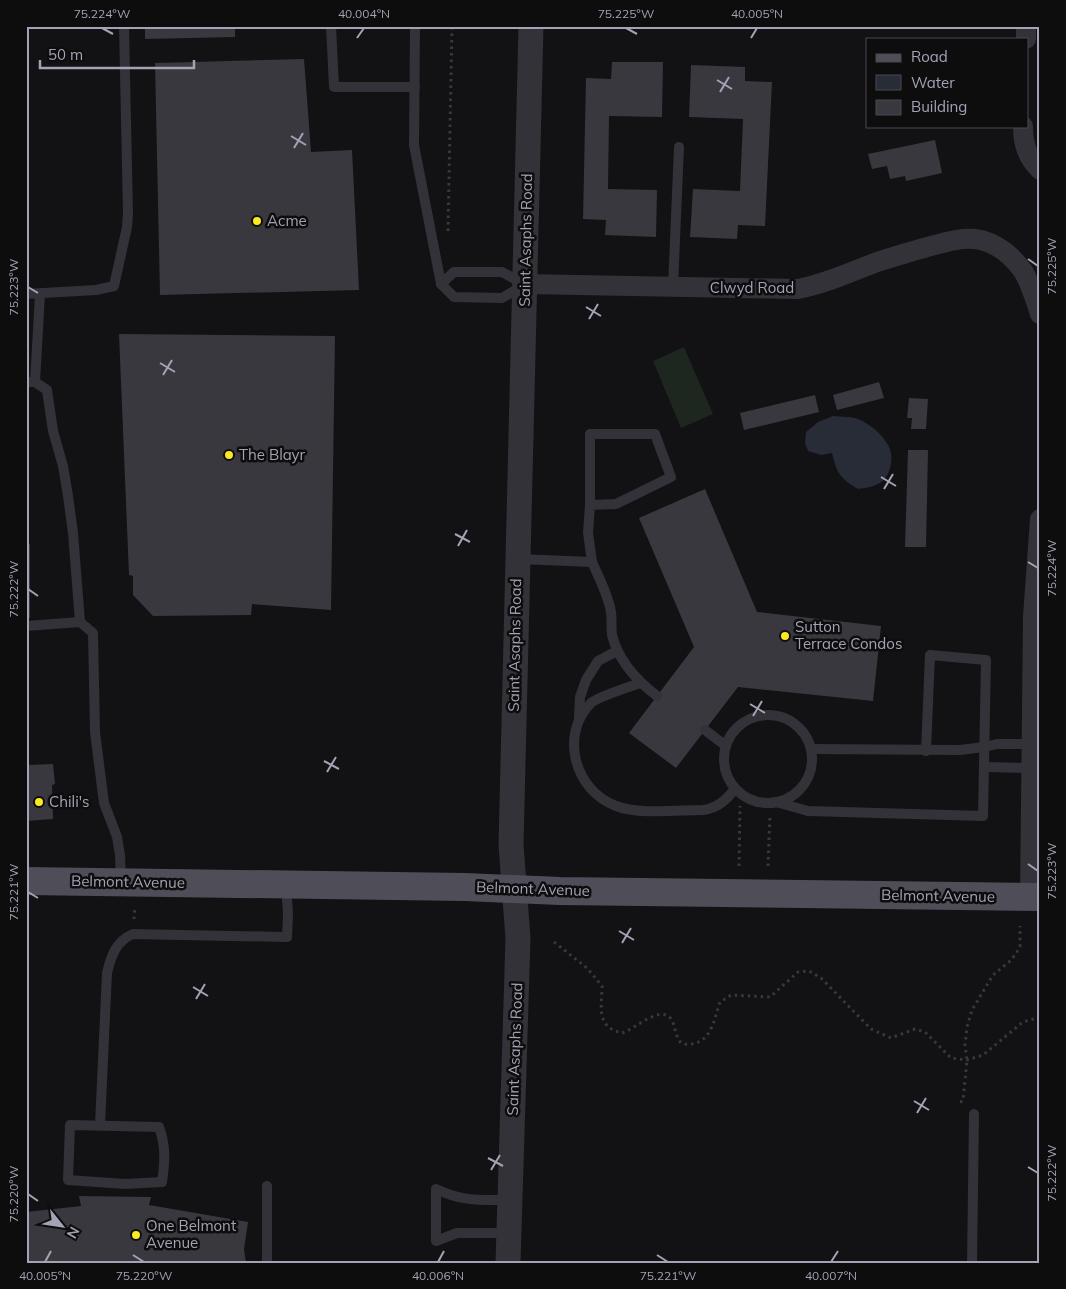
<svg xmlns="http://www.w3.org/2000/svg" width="1066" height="1289" font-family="Mulish,sans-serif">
<rect width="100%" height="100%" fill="#121113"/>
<path fill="#1e2620" d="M 684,347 L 713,414 L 681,428 L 653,361 Z"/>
<path fill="#272c37" d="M 833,416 C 841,417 853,416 860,420 C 871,425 882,434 888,445 C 895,456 891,476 880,483 C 873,487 865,488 858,489 C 840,478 837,474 832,453 L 821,455 L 808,451 L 805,443 L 806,432 L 818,422 Z"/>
<g fill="#39383e">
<path d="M 145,26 L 235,26 L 235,37 L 145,39 Z"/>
<path d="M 304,59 L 311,152 L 352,150 L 359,290 L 160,295 L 155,63 Z"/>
<path d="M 612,62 L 663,62 L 662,117 L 609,116 L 608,189 L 657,190 L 656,237 L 605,235 L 606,220 L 583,219 L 586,78 L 611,79 Z"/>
<path d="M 691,65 L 745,67 L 745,81 L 772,82 L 765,226 L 738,225 L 737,239 L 690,237 L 693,189 L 740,191 L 743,119 L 689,117 Z"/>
<path d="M 935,140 L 942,173 L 906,181 L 905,176 L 890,179 L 887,166 L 872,169 L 868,154 Z"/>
<path d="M 119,334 L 335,336 L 331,610 L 252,604 L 251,615 L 153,616 L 133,595 L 133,576 L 129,575 Z"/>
<path d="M 879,382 L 884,398 L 837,410 L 833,395 Z"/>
<path d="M 815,395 L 819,412 L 744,430 L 740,413 Z"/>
<path d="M 909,398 L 928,399 L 926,429 L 911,429 L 912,418 L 907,418 Z"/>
<path d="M 908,450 L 928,450 L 926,547 L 905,547 Z"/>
<path d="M 705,489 L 757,612 L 881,626 L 873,701 L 738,687 L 676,768 L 629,733 L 694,647 L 639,518 Z"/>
<rect x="26" y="544" width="4" height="74"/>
<path d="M 53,764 L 55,784 L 52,785 L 53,819 L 26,821 L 26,765 Z"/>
<path d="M 79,1196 L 151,1197 L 149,1205 L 248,1222 L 244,1249 L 246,1263 L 26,1263 L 26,1212 L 81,1206 Z"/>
</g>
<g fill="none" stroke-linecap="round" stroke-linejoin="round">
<g stroke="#38383f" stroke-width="3" stroke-dasharray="2.5 4" stroke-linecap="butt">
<path d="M 448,231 L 452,26"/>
<path d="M 739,866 L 740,806"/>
<path d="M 768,866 L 770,814"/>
<path d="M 134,919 L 135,907"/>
<path d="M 554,942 L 587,968 L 602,986 C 602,1006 595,1027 622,1033 C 634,1030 660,1004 671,1019 C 676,1027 675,1037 682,1044 C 711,1047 713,1023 720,1002 L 731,995 L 770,997 L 798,972 L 809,971 L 821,978 L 871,1029 L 891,1038 L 915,1029 L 925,1032 L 951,1058 L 967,1060 L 983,1055 L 1023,1022 L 1040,1017"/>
<path d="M 960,1102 L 963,1101 L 967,1060 L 965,1045 L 967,1027 L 972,1010 L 993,975 L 1009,962 L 1016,954 L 1020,946 L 1020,926"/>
</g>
<g stroke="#333238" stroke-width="10">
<path d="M 331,26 L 334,87 L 415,87"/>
<path d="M 415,26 L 414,145 L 441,284 L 454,297 L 502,298 L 524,285"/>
<path d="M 441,284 L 454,272 L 502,272 L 524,284"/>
<path d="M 673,287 L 679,147"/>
<path d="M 26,294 L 96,290 L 114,286 L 127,227 L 128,214 L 124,26"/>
<path d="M 26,382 L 35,382 L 47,390 L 53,431 L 63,466 L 68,496 L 73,533 L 80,622"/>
<path d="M 35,382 L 40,294"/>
<path d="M 590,505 L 616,504 L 671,477 L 655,434 L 590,434 L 590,505 L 588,533 L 592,562"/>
<path d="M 518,559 L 592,562 C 599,578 608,594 611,612 C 612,619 611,627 612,635 C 618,660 636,680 657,696"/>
<path d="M 26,626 L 80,622 L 93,633 L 95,732 L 104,803 L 117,837 L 120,855 L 121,881"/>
<path d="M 640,683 C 629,687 597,697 591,703 C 559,735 575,791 616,806 C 638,815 679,810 703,810 C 718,808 726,800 735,789"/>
<circle cx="768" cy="759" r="44"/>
<path d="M 579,718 L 580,697 L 586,680 L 598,661 L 617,651"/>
<path d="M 705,730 L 726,746"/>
<path d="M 811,749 L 960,750 L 984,747 L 997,744 L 1031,744"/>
<path d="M 984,767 L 1031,768"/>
<path d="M 776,802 L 808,811 L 983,816 L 986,660 L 930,655 L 926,751"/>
<path d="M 70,1125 L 159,1127 C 166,1146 165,1162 162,1182 L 125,1184 L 68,1180 Z"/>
<path d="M 100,1125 L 107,973 C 111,956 116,941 133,934 L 287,937 L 288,914 L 286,885"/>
<path d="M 509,1233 L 457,1233 L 436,1241 L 436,1189 C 463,1202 481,1200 510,1200"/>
<path d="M 267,1263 L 267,1186"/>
<path d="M 972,1263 L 974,1114"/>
</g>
<g stroke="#333238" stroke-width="20">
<path d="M 1026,39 L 1026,26"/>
<path d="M 1023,126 C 1023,144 1027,157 1040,170"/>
<path d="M 525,284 L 798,289 C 825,284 851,272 877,262 C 893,257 909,252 924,248 C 942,243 962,236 981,240 C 998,244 1013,257 1023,271 C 1031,284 1035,299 1040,314"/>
<path d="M 1030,897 L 1033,617 L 1040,519"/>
</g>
<path stroke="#333238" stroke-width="25" d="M 508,1263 L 518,938 L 511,845 L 531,26"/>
<path stroke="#4f4e58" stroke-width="28" d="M 26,881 L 465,887 L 560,891 L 1040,897"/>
</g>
<path fill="none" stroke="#a2a3b5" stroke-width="2" d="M 102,28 L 113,34M 626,28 L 637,34M 357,38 L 364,28M 751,38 L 757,28M 717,80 L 732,89M 720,92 L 729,77M 291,136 L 306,145M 294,148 L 303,133M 1028,259 L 1038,266M 28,287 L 38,293M 586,307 L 601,316M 589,319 L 598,304M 160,363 L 175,372M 163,375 L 172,360M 881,477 L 896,486M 884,489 L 893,474M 455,534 L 470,542M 458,546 L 467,530M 1028,562 L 1038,568M 28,589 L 38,596M 750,704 L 765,713M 753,716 L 762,701M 324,761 L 339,769M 327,772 L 336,757M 1028,864 L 1038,871M 28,892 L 38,898M 619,931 L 634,940M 622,943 L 631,928M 193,987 L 208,996M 196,999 L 205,984M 914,1101 L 929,1110M 917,1113 L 926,1098M 488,1158 L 503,1166M 1028,1167 L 1038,1173M 491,1170 L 500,1155M 28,1194 L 38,1201M 133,1255 L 144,1262M 657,1255 L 668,1262M 45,1262 L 51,1251M 438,1262 L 444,1251M 831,1262 L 838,1251"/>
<g fill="#fbe922" stroke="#0d0d0e" stroke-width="2">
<circle cx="257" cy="221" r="5"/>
<circle cx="229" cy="455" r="5"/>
<circle cx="785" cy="636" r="5"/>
<circle cx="39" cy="802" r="5"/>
<circle cx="136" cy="1235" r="5"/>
</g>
<g text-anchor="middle" stroke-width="5" stroke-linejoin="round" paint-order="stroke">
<g font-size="15" fill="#a2a3b5" stroke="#0d0d0e" text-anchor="start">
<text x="267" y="226">Acme</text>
<text x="239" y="460">The Blayr</text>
<text x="795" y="632">Sutton<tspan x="795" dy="17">Terrace Condos</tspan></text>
<text x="49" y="807">Chili's</text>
<text x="146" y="1231">One Belmont<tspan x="146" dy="17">Avenue</tspan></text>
</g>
<g font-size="15" fill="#a2a3b5" stroke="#0d0d0e">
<text transform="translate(526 240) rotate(-89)" y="5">Saint Asaphs Road</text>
<text x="752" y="293">Clwyd Road</text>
<text transform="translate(515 645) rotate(-89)" y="5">Saint Asaphs Road</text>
<text transform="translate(128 882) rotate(1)" y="5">Belmont Avenue</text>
<text transform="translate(533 889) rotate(2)" y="5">Belmont Avenue</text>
<text transform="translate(938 896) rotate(1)" y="5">Belmont Avenue</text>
<text transform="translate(515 1049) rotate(-88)" y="5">Saint Asaphs Road</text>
</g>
</g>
<rect width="1066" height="1289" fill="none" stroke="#0d0d0e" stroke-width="55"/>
<rect x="866" y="38" width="162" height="90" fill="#0d0d0e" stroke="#494951"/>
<rect x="876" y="54" width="25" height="8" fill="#4f4e58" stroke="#494951"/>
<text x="911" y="62" font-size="15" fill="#a2a3b5">Road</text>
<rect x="876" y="75" width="25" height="15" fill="#272c37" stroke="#494951"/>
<text x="911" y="88" font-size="15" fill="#a2a3b5">Water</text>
<rect x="876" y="100" width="25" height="15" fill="#39383e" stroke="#494951"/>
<text x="911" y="112" font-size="15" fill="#a2a3b5">Building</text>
<g transform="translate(62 1226) rotate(120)" stroke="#0d0d0e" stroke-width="4" paint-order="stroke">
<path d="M0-4L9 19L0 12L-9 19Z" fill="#a2a3b5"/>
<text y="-8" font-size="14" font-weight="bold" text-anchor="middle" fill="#a2a3b5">N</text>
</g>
<path d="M40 60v8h154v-8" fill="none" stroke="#a2a3b5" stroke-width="2.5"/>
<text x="48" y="60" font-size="15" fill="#a2a3b5" stroke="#0d0d0e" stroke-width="4" paint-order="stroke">50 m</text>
<rect x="28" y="28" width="1010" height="1234" fill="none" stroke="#a2a3b5" stroke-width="2"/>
<g font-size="12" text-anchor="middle" fill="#a2a3b5">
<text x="102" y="18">75.224°W</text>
<text x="364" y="18">40.004°N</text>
<text x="626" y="18">75.225°W</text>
<text x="757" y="18">40.005°N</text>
<text transform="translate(1052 266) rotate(-90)" y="4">75.225°W</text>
<text transform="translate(14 287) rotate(-90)" y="4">75.223°W</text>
<text transform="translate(1052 568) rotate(-90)" y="4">75.224°W</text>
<text transform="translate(14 589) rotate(-90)" y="4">75.222°W</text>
<text transform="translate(1052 871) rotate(-90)" y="4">75.223°W</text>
<text transform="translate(14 892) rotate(-90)" y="4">75.221°W</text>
<text transform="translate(1052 1173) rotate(-90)" y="4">75.222°W</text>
<text transform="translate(14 1194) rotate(-90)" y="4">75.220°W</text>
<text x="45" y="1280">40.005°N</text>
<text x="144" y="1280">75.220°W</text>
<text x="438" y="1280">40.006°N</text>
<text x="668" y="1280">75.221°W</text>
<text x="831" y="1280">40.007°N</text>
</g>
</svg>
